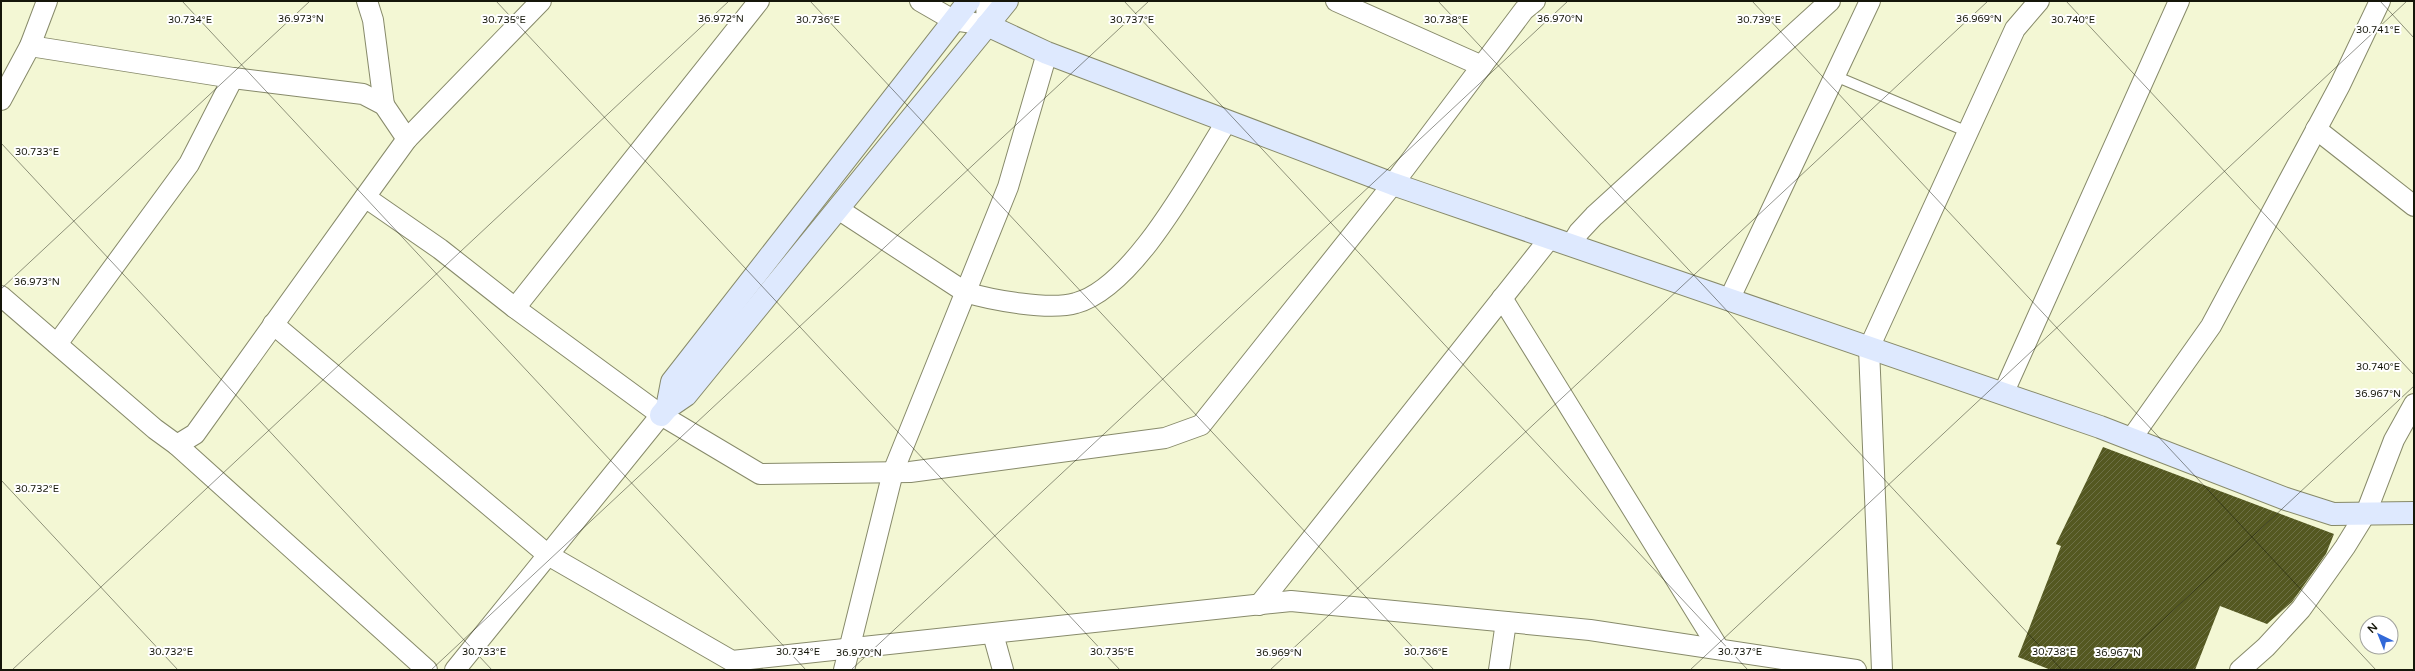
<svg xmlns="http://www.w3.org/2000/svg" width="2415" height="671" font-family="'Varela Round',sans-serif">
<defs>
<pattern id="building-hatch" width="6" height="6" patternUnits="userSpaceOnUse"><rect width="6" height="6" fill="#545821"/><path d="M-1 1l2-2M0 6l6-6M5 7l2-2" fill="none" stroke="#6d7046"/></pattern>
</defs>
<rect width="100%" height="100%" fill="#f3f7d4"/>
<path fill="url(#building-hatch)" d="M 2103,447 L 2334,534 L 2326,554 L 2292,602 L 2267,624 L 2220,606 L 2195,670 L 2051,670 L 2018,657 L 2061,546 L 2056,544 Z"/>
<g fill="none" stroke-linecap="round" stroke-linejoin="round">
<defs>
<path id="lane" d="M 1835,76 L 1968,132"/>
<g id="street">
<path d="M 367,1 L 373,20 L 384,105"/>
<path d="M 920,1 L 953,20 L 987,25 L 986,1"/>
<path d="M 1336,1 L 1482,66"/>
<path d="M 30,46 L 233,78 L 363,94 L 384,105 L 407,139"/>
<path d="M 1,100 L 30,46 L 47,1"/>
<path d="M 2316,129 L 2414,206"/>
<path d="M 365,197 L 407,139 L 541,1"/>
<path d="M 838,209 L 965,292 C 991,300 1050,311 1076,303 C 1135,287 1195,171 1227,121"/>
<path d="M 1571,245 L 1579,232 L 1594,216 L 1830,1"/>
<path d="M 1,296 L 155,429 L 177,445 L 195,434 L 365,197 L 440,249 L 515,308 L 661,415 L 760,474 L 910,472 L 1165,438 L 1201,425 L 1393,184 L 1524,10 L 1535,1"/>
<path d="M 1502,298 L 1719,649"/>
<path d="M 1729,300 L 1870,1"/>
<path d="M 515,308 L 759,1"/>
<path d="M 273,324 L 548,555 L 732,661 L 1291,601 L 1590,630 L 1856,670"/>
<path d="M 57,344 L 189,164 L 233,78"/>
<path d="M 2003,394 L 2179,1"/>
<path d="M 2131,439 L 2211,326 L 2340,85 L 2380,1"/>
<path d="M 177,445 L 427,670"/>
<path d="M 1259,605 L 1550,238"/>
<path d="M 993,634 L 1003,670"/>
<path d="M 455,670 L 661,415"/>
<path d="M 844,670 L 893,472 L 1008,187 L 1047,53"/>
<path d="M 1499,670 L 1506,622"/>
<path d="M 1882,670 L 1869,348 L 2015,29 L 2039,1"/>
<path d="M 2240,670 L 2266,647 L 2301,609 L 2345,547 L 2366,513 L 2394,440 L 2414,404"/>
</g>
<g id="secondary">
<path d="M 987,25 L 1047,53 L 1393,184 L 2100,427 L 2286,499 L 2333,514 L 2414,513"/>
<path d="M 667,408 L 672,382 L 969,1"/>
<path d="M 661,415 L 667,408 L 686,395 L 1007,1"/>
</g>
</defs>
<use href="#lane" stroke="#878a6a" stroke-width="12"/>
<use href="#street" stroke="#878a6a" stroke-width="22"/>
<use href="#secondary" stroke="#878a6a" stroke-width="24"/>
<use href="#lane" stroke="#fff" stroke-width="10"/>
<use href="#street" stroke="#fff" stroke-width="20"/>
<use href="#secondary" stroke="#dee9fe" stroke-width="22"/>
</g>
<path fill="none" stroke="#15160a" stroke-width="1" stroke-opacity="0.45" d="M 182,1 L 806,670M 496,1 L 1120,670M 810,1 L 1434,670M 1124,1 L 1748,670M 1438,1 L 2062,670M 1752,1 L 2376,670M 2066,1 L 2414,375M 2380,1 L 2414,38M 1,143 L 492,670M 1,289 L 310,1M 1,480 L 178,670M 12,670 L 729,1M 431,670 L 1149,1M 851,670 L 1568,1M 1270,670 L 1988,1M 1690,670 L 2407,1M 2109,670 L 2414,386"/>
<g font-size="10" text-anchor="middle" fill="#15160a" stroke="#fff" stroke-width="4" stroke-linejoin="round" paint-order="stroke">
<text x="301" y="22">36.973°N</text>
<text x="721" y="22">36.972°N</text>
<text x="1560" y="22">36.970°N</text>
<text x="1979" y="22">36.969°N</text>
<text x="2073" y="23">30.740°E</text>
<text x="1759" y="23">30.739°E</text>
<text x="190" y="23">30.734°E</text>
<text x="504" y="23">30.735°E</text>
<text x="818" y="23">30.736°E</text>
<text x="1132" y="23">30.737°E</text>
<text x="1446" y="23">30.738°E</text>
<text x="2378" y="33">30.741°E</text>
<text x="37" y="155">30.733°E</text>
<text x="37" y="285">36.973°N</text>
<text x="2378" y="370">30.740°E</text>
<text x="2378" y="397">36.967°N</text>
<text x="37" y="492">30.732°E</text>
<text x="171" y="655">30.732°E</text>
<text x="484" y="655">30.733°E</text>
<text x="798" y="655">30.734°E</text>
<text x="1112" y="655">30.735°E</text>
<text x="1426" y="655">30.736°E</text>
<text x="1740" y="655">30.737°E</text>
<text x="2054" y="655">30.738°E</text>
<text x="859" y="656">36.970°N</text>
<text x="1279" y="656">36.969°N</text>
<text x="2118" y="656">36.967°N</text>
</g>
<rect width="2415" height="671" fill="none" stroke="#15160a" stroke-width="4"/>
<g transform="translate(2379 635) rotate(317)"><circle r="19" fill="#ffffff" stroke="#a1a29d"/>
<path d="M0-3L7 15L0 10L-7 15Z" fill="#3269d8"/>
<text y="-6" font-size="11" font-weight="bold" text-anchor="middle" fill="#15160a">N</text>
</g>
</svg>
